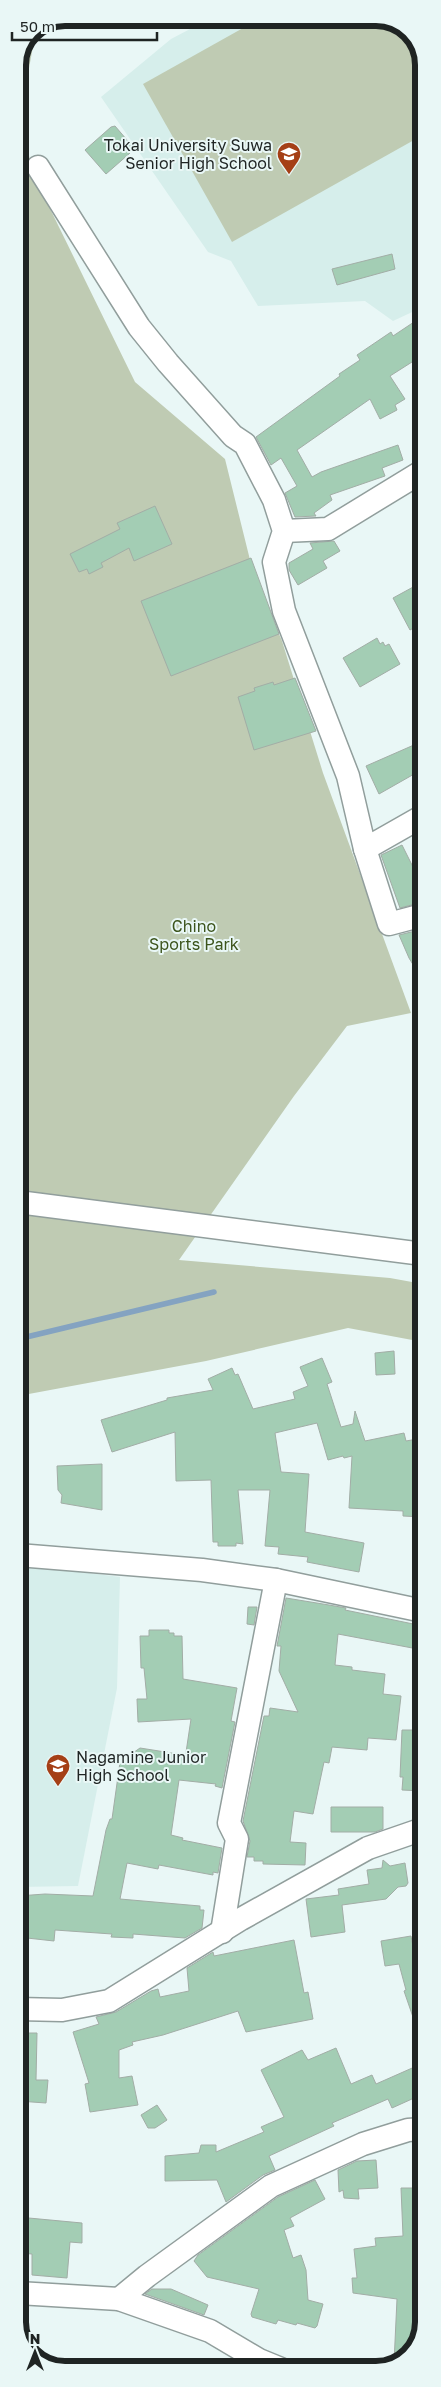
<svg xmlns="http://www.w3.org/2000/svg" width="441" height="2387" font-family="'Golos Text',sans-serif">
<rect width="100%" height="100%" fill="#e9f7f6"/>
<g fill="#d6eeeb">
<path d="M 211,18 L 382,18 L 409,31 L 423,59 L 423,307 L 393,321 L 365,301 L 258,306 L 231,261 L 208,252 L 101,97 L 171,39 Z"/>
<path d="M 18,1564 L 120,1577 L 117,1688 L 78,1886 L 18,1887 Z"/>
</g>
<g fill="#bfcbb3">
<path d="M 261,18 L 382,18 L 409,31 L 423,59 L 423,135 L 232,242 L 143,84 Z"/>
<path d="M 36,30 L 21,112 L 32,172 L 135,382 L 225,459 L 253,572 L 282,641 L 323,773 L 411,1013 L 347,1026 L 294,1096 L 179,1260 L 390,1278 L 423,1284 L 423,1342 L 348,1328 L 206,1361 L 18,1396 L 18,65 L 32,31 Z"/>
</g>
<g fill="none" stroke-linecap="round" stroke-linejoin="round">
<path stroke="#84a3c1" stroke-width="5.5" d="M 18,1339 L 214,1292"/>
</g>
<g fill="#a3cdb4" stroke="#a2ada6">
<path d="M 115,126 L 133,147 L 128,151 L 130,153 L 106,174 L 85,150 L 111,127 Z"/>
<path d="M 392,254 L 395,269 L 337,285 L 332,269 Z"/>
<path d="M 423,316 L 423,355 L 390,376 L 405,399 L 395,405 L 397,410 L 380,419 L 370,399 L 297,450 L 312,477 L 321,472 L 398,445 L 403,460 L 382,468 L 385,476 L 330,495 L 332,500 L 314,513 L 316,516 L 295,517 L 285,493 L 297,486 L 281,458 L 271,465 L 256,437 L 340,376 L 339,374 L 360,360 L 357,355 L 391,332 L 393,336 Z"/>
<path d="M 155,506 L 172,544 L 134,561 L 129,548 L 101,563 L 103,567 L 89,574 L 87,569 L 79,572 L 70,554 L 120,529 L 117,523 Z"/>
<path d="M 334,541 L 340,551 L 323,561 L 327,568 L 298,585 L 289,570 L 289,563 L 313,549 L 310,543 Z"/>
<path d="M 251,558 L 279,634 L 171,676 L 141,601 Z"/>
<path d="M 423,584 L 423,623 L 410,630 L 393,598 L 415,586 L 416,588 Z"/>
<path d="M 377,638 L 380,644 L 383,642 L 385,646 L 389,644 L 400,664 L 360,687 L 343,658 Z"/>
<path d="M 295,678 L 316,731 L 254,750 L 238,697 L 255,691 L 254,688 L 273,682 L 274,685 Z"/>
<path d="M 423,741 L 423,769 L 379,794 L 366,766 Z"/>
<path d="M 402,845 L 414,869 L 423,864 L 423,902 L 400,908 L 381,855 Z"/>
<path d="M 423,929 L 423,981 L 409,958 L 399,935 Z"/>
<path d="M 394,1351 L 395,1374 L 376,1375 L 375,1353 Z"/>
<path d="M 322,1358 L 332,1382 L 327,1384 L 341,1427 L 353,1424 L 355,1411 L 365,1441 L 404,1433 L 406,1441 L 423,1438 L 423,1517 L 403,1516 L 403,1511 L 349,1508 L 352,1456 L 344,1458 L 343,1456 L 328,1460 L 317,1423 L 275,1433 L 281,1472 L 309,1474 L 305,1532 L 364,1543 L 359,1572 L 307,1562 L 308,1557 L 278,1554 L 279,1547 L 265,1546 L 270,1490 L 238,1490 L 243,1544 L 236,1543 L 236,1546 L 218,1546 L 218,1542 L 213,1542 L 211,1480 L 176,1481 L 175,1432 L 112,1452 L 101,1420 L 167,1400 L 167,1398 L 213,1390 L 208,1379 L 232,1368 L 235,1375 L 238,1374 L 253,1409 L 295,1399 L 293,1392 L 308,1386 L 300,1367 Z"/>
<path d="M 102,1464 L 102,1510 L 61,1503 L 62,1495 L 58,1490 L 57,1466 Z"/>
<path d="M 286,1598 L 329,1605 L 346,1608 L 345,1610 L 423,1626 L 423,1650 L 338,1634 L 335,1665 L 352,1667 L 352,1670 L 385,1674 L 383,1694 L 401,1696 L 396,1740 L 368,1738 L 367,1750 L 332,1747 L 329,1763 L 324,1762 L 313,1814 L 294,1811 L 290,1842 L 306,1843 L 305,1865 L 263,1864 L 263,1861 L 254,1861 L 254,1857 L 247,1857 L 250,1841 L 243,1821 L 264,1716 L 269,1716 L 270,1708 L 298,1712 L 279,1671 L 281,1646 L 277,1646 Z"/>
<path d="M 248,1607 L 257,1607 L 254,1625 L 247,1624 Z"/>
<path d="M 149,1630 L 169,1630 L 169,1633 L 174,1633 L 174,1636 L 182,1636 L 183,1679 L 237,1688 L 231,1721 L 235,1722 L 222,1788 L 215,1786 L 216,1784 L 179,1780 L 171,1835 L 183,1838 L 182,1840 L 222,1848 L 218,1873 L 213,1872 L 213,1875 L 159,1865 L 158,1869 L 127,1863 L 120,1899 L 200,1906 L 200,1910 L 204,1910 L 202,1928 L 185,1938 L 133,1934 L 133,1938 L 111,1937 L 112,1934 L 55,1930 L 54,1941 L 18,1937 L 18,1896 L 45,1894 L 93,1896 L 106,1830 L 110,1819 L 112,1819 L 120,1762 L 140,1748 L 178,1754 L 185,1759 L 191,1719 L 138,1722 L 137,1699 L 147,1699 L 144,1668 L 141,1668 L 140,1636 L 149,1636 Z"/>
<path d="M 402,1730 L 423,1730 L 423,1791 L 402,1790 L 403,1777 L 400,1777 Z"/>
<path d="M 331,1807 L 383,1807 L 383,1829 L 375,1832 L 331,1832 Z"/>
<path d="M 383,1860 L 390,1866 L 405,1863 L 408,1883 L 406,1886 L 398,1887 L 386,1899 L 342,1905 L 345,1932 L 311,1937 L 306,1899 L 339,1895 L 338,1889 L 369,1884 L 367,1870 L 382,1868 Z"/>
<path d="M 411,1936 L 420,1984 L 423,1983 L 423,2018 L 414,2020 L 404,1991 L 406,1990 L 399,1964 L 385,1966 L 381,1941 Z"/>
<path d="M 294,1940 L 304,1993 L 308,1992 L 313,2019 L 246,2032 L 238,2011 L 163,2035 L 132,2042 L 133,2045 L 119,2050 L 119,2078 L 132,2076 L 138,2105 L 90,2112 L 85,2084 L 89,2083 L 73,2032 L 99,2024 L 96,2017 L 116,2012 L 151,1991 L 158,1989 L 160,1997 L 189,1991 L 187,1968 L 213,1952 L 214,1956 Z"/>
<path d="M 18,2033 L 37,2033 L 36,2080 L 48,2080 L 46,2103 L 18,2101 Z"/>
<path d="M 336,2048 L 351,2084 L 372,2075 L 376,2084 L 419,2065 L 423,2075 L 423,2094 L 392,2108 L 388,2099 L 332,2123 L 334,2126 L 269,2156 L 275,2170 L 263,2175 L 226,2202 L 217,2180 L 165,2181 L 165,2156 L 199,2153 L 201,2145 L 216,2145 L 216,2152 L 264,2132 L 261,2127 L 284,2117 L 261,2070 L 302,2050 L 308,2060 Z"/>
<path d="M 157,2105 L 167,2120 L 155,2128 L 148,2128 L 141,2115 Z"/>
<path d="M 376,2160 L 378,2188 L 358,2189 L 359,2199 L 344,2198 L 343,2190 L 339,2192 L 338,2170 L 357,2161 Z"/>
<path d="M 315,2180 L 325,2199 L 290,2218 L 294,2226 L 284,2230 L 293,2258 L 301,2255 L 306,2270 L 308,2300 L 323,2304 L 317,2326 L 315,2328 L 297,2323 L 296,2325 L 278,2320 L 276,2324 L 252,2317 L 251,2314 L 259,2289 L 207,2277 L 194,2261 L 198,2255 L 278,2197 Z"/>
<path d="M 401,2188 L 423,2188 L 424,2322 L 412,2353 L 394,2363 L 397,2299 L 353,2293 L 352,2278 L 357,2278 L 354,2249 L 376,2246 L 375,2238 L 403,2236 Z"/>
<path d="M 18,2217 L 82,2223 L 82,2243 L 70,2242 L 67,2278 L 32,2275 L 32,2254 L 18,2253 Z"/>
<path d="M 152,2289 L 171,2289 L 208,2305 L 204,2315 L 145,2294 Z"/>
</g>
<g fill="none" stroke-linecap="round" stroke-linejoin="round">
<defs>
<g id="minor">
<path d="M 38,167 L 139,327 L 168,363 L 233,436 L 245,444 L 274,500 L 284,531 L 274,562 L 284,611 L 348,776 L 365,849 L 423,816"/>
<path d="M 284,531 L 328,529 L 423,471"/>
<path d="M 365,849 L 389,924 L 423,915"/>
<path d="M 18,1202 L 423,1254"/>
<path d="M 18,1555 L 202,1570 L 276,1580 L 423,1611"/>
<path d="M 222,1932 L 237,1839 L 229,1823 L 276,1580"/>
<path d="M 18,2009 L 62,2010 L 109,2001 L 241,1919 L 368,1848 L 423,1829"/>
<path d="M 18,2293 L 119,2299 L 210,2331 L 259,2360 L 281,2369"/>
<path d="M 119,2299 L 147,2276 L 271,2186 L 363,2144 L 408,2130 L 423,2129"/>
</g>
</defs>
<use href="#minor" stroke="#919e9c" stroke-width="25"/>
<use href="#minor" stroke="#fff" stroke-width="22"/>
</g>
<defs>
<symbol id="school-pin" viewBox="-11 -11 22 30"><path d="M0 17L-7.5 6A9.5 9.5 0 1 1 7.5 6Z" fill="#a53f16" stroke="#e9f7f6"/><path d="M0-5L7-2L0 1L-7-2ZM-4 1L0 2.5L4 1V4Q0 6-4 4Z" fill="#fff"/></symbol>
</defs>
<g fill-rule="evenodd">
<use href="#school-pin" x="275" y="140" width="28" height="38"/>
<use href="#school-pin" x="44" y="1752" width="28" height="38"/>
</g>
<g text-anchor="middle" stroke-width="4" stroke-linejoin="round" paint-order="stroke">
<g font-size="16" fill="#1f2423" stroke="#e9f7f6" text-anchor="end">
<text x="272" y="151">Tokai University Suwa<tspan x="272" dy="18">Senior High School</tspan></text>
<text x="76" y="1763" text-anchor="start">Nagamine Junior<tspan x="76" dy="18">High School</tspan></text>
</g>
<g font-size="16" fill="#3c541c" stroke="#e9f7f6">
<text x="194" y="932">Chino<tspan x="194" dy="18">Sports Park</tspan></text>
</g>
</g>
<path d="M0 0H441V2387H0ZM65 26H376A39 39 0 0 1 415 65V2322A39 39 0 0 1 376 2361H65A39 39 0 0 1 26 2322V65A39 39 0 0 1 65 26Z" fill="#e9f7f6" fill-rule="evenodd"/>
<path fill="none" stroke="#1f2423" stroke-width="6" d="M65 26H376A39 39 0 0 1 415 65V2322A39 39 0 0 1 376 2361H65A39 39 0 0 1 26 2322V65A39 39 0 0 1 65 26Z"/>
<g transform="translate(35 2352)" stroke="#e9f7f6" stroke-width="4" paint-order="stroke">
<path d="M0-4L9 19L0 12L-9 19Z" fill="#1f2423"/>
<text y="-8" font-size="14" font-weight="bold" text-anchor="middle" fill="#1f2423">N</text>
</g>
<path d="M12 32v8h145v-8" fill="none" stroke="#1f2423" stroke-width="2.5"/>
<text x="20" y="32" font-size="15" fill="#1f2423" stroke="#e9f7f6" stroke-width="4" paint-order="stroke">50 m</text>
</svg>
